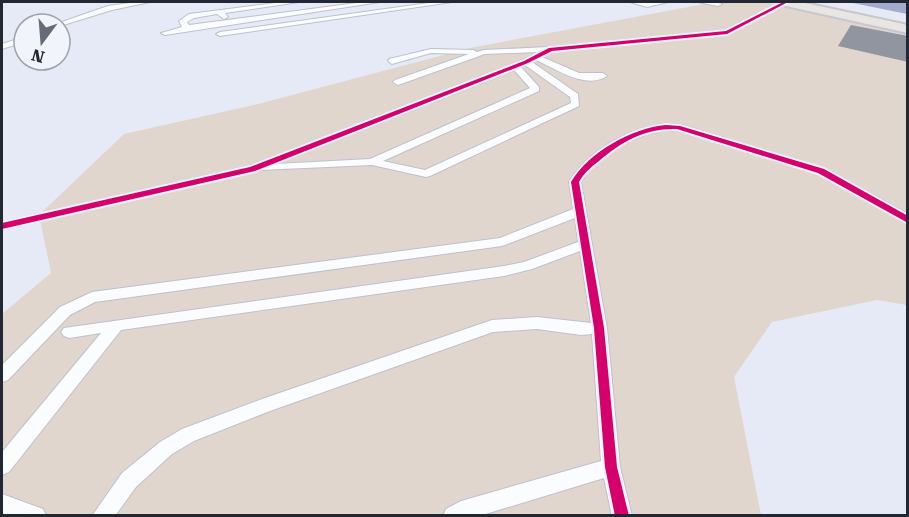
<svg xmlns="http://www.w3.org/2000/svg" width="909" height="517" font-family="'Roboto Serif',serif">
<rect width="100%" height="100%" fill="#e5eaf6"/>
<path fill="#e1d6ce" d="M 715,2 L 766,2 L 907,33 L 907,305 L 877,300 L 772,322 L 734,377 L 761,515 L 2,516 L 2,314 L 51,273 L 39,215 L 124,134 L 258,104 L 470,48 Z"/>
<path fill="#a1accc" d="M 848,2 L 907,2 L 907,14 Z"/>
<path fill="#9195a0" d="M 851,25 L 908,36 L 908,62 L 838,46 Z"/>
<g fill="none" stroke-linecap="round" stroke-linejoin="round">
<defs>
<g id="minor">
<path d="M 137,2 L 150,2 L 112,10 L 60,26 L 60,24 L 56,24 L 108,6 Z"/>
<path d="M 283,2 L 299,2 L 225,13 L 228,17 L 224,19 L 217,14 L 194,18 L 187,22 L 189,25 L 364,2 L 380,2 L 165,35 L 161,33 L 182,27 L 179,21 L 189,14 Z"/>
<path d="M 436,2 L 452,2 L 220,36 L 216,34 L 220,32 Z"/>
<path d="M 630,2 L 668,2 L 647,7 Z"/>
<path d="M 698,2 L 715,2 L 722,4 L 718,6 Z"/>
<path d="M 782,2 L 790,2 L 727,34 L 553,51 L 542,57 L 579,73 L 603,73 L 607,76 C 586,90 556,69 536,60 L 532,62 L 578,94 L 579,106 L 430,176 L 426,177 L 372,165 L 260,170 L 2,230 L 2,222 L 249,166 L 523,60 L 539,52 L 485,54 L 398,85 L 393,82 L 395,80 L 469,54 L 431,53 L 392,64 L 388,61 L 389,59 L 431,49 L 473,50 L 477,52 L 484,50 L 548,47 L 725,30 ZM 525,65 L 570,97 L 571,103 L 425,170 L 383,161 L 539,91 L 539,87 L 521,67 ZM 514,70 L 530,88 L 370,159 L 275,164 Z"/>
<path d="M 24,37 L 24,42 L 2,49 L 2,44 Z"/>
<path d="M 666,124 L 682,125 L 825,169 L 908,214 L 908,224 L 817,173 L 677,130 C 643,129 599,152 581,182 L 607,328 L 620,467 L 632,516 L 612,516 L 604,478 L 479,516 L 443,516 L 446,509 L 461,501 L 601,461 L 592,334 L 581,335 L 537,329 L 493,332 L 270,411 L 194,441 L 172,454 L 136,487 L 115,516 L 92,516 L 122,473 L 160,442 L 182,429 L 265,398 L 492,320 L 537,317 L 591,323 L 580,251 L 532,269 L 504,276 L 121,330 L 9,472 L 2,475 L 2,452 L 101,333 L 69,338 L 64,336 L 61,332 L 64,328 L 504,266 L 524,262 L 578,242 L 575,218 L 502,246 L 95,302 L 70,315 L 8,380 L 2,382 L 2,365 L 60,307 L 92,292 L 500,238 L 573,209 L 569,182 C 589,150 630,127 666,124 Z"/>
<path d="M 2,494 L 43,509 L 46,516 L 2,514 Z"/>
</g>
<path id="primary" d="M 780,2 L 800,2 L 908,25 L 908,33 L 786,6 Z"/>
</defs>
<use href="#minor" stroke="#bdc1cd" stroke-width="2"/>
<use href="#primary" stroke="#c5c8cf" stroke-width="4"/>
<use href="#minor" fill="#fbfcfe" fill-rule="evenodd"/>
<use href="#primary" fill="#e9e6e2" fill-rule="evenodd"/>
<defs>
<g id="cycleway">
<path d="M 783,2 L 788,2 L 727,34 L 552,51 L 528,63 L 255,171 L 2,229 L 2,223 L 250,167 L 524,61 L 549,48 L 726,31 Z"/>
<path d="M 666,125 L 680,126 L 824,169 L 908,216 L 908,223 L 818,173 L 677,129 C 646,128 622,141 599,161 C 591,167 584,173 579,182 L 604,328 L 617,467 L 629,516 L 615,516 L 605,467 L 594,328 L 571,182 C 589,152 632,128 666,125 Z"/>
</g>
</defs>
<use href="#cycleway" stroke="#f2f4fb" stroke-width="4"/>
<use href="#cycleway" fill="#d6006c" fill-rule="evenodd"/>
</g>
<rect width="909" height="517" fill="none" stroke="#222734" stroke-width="6"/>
<g transform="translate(42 42) rotate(196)"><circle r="28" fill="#f2f4fb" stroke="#9fa2ab" stroke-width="1.5"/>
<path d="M0-4.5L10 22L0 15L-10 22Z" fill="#666b78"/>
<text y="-9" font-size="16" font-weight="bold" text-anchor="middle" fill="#222734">N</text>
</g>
</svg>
